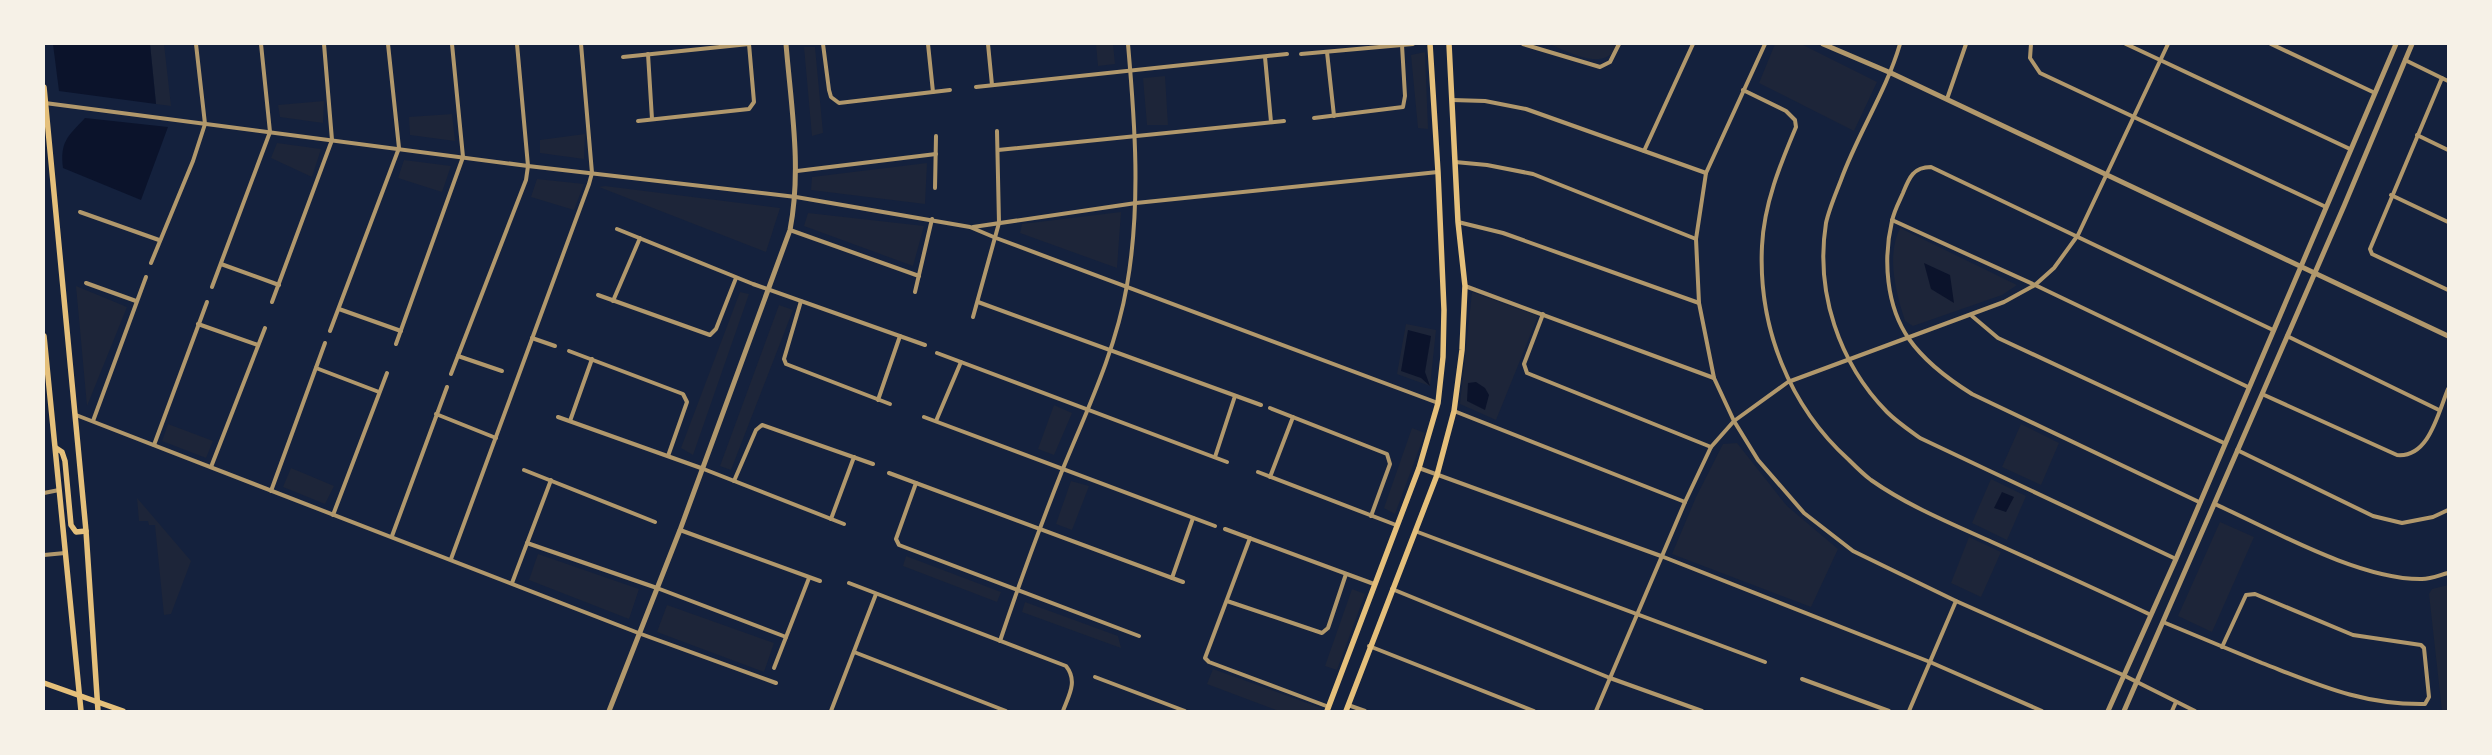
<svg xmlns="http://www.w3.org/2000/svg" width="2492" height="755" font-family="'Source Sans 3',sans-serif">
<rect width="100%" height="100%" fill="#14213d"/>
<g fill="#1d2539">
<path d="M 150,44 L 164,44 L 171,106 L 156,104 Z"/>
<path d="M 1096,44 L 1113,44 L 1115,64 L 1098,66 Z"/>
<path d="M 1549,44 L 1618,44 C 1605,74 1570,52 1549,44 Z"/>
<path d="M 1775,44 L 1801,44 L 1877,82 L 1854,131 L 1759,83 Z"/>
<path d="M 804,47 L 815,47 L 823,133 L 812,136 Z"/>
<path d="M 1425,52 L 1428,129 L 1418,128 L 1411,55 Z"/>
<path d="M 1165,76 L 1168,125 L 1147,125 L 1143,78 Z"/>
<path d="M 324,101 L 323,123 L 280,117 L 278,105 Z"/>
<path d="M 452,114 L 455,141 L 410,135 L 409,117 Z"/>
<path d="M 585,134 L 584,159 L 540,153 L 540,140 Z"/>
<path d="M 277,143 L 321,149 L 312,177 L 271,158 Z"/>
<path d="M 404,160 L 451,166 L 442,192 L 398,178 Z"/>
<path d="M 927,163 L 925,204 L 811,190 L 812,177 Z"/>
<path d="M 537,179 L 584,184 L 574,210 L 531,197 Z"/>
<path d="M 605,186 L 780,208 L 766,252 L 599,187 Z"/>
<path d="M 1121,212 L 1117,268 L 1020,233 L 1022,224 Z"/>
<path d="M 808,213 L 924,226 L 913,266 L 804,226 Z"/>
<path d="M 1900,228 L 2017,285 L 2002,295 L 1913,326 L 1905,321 C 1896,293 1886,256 1900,228 Z"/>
<path d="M 76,286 L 127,307 L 87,406 Z"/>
<path d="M 740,292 L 749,294 L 693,455 L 681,448 Z"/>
<path d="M 1472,292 L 1538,316 L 1496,420 L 1460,404 Z"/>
<path d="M 779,305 L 793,310 L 731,470 L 720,466 Z"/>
<path d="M 1406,324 L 1436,330 L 1430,386 L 1397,374 Z"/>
<path d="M 1054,405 L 1072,413 L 1054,455 L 1038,449 Z"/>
<path d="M 168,424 L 213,441 L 206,458 L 162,441 Z"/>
<path d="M 2021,424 L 2059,443 L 2041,485 L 2002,467 Z"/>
<path d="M 1412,428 L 1425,433 L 1395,514 L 1384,508 Z"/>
<path d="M 1737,443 L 1787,506 L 1838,549 L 1811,607 L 1672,554 L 1696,497 L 1723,444 Z"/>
<path d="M 291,468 L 334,486 L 325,504 L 283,487 Z"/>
<path d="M 1991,479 L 2026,496 L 2007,540 L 1972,523 Z"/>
<path d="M 1071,481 L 1089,486 L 1072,530 L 1056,524 Z"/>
<path d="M 137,498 L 191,561 L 171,614 L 164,615 L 155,525 L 149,525 L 148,521 L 139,521 Z"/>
<path d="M 2220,522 L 2254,537 L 2212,632 L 2178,616 Z"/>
<path d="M 1969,537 L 2001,552 L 1981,597 L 1951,583 Z"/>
<path d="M 538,554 L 639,589 L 629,619 L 529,580 Z"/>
<path d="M 906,556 L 1001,592 L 997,602 L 903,566 Z"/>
<path d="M 2448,585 L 2448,711 L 2442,711 L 2429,594 L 2432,589 Z"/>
<path d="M 1352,589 L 1365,594 L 1337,670 L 1325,666 Z"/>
<path d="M 1025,602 L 1118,636 L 1121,648 L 1022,612 Z"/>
<path d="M 667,605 L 774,643 L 764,672 L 657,632 Z"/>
<path d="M 1213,669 L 1321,708 L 1320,711 L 1279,711 L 1207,684 Z"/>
</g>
<g fill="#0b132b">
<path d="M 53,44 L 150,44 L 156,104 L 59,91 Z"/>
<path d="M 85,118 L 168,127 L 141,200 L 63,168 C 60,142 67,137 85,118 Z"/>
<path d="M 1924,263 L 1950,275 L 1954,303 L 1931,289 Z"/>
<path d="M 1408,330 L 1431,336 L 1425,372 L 1430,386 L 1421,378 L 1401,371 Z"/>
<path d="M 1476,382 L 1485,388 L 1489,395 L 1485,410 L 1467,401 L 1468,383 Z"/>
<path d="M 2002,492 L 2014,497 L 2006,512 L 1994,508 Z"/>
</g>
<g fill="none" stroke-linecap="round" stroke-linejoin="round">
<g stroke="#b1986c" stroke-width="4">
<path d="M 823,44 L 829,90 L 831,97 L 839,103 L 950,90"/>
<path d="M 928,44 L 933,92"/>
<path d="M 988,44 L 992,85"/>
<path d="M 1523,44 L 1600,67 L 1610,62 L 1619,44"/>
<path d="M 1765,44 L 1706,173 L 1696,239 L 1699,303 L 1714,378 L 1734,421 L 1758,460 L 1804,513 L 1853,551 L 1956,601 L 2123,675 L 2195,711"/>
<path d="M 1900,44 C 1886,92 1858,133 1841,180 C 1836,193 1829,209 1826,223 C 1815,292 1839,363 1887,412 C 1897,422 1909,430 1920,438 L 2176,559"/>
<path d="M 2031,44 L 2030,58 L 2040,73 L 2326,207"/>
<path d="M 2126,44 L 2350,149"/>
<path d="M 2271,44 L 2375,93"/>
<path d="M 1327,52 L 1334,116"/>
<path d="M 648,54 L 652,119"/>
<path d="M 1301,54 L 1413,44"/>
<path d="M 623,57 L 749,44"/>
<path d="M 1265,57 L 1271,122"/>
<path d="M 2405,60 L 2448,81"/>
<path d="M 2442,78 L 2370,249 L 2372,254 L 2448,290"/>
<path d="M 976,87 L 1287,54"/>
<path d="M 1743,90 L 1786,111 L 1795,120 L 1796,127 C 1780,165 1764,204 1762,246 C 1758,327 1789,406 1849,460 C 1856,467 1863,474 1871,480 C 1908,506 1952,524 1992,542 C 2045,566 2098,590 2151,615"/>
<path d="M 1947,99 L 1966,44"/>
<path d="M 1452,100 L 1485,101 L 1526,109 L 1706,173"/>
<path d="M 45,103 L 528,166 L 796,197 L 970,227 L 996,238 L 1438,403"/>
<path d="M 1314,118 L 1403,107 L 1405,96 L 1402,45"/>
<path d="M 638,121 L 749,109 L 754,102 L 749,44"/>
<path d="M 2417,135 L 2448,150"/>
<path d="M 998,150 L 1284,121"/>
<path d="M 1644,151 L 1693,44"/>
<path d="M 1455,162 L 1487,165 L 1533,174 L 1696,239"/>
<path d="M 797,171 L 936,154"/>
<path d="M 935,188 L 936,136"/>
<path d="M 2391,195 L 2448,222"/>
<path d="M 80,212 L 159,240"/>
<path d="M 1892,220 L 2035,285 L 2248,387"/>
<path d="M 1458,222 L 1503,233 L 1699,303"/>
<path d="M 973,227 L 1136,203 L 1438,172"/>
<path d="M 617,229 L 753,284 L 925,345"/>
<path d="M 790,230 L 919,276"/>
<path d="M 151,263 L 193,161 L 205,124 L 196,44"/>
<path d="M 221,264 L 279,285"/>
<path d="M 86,283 L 136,301"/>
<path d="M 1465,286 L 1714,378"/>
<path d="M 212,287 L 270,132 L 261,44"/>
<path d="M 915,292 L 932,219"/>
<path d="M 598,295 L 710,335 L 716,329 L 736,278"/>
<path d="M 613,301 L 640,238"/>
<path d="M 801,301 L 784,359 L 786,364 L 890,404"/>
<path d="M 272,302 L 332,140 L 324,44"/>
<path d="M 978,302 L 1261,405"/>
<path d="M 339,309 L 401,331"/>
<path d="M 1543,314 L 1524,364 L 1527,373 L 1711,447"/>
<path d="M 1972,316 L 1998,338 L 2224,443"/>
<path d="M 973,317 L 999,223 L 997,131"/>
<path d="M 198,324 L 258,345"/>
<path d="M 330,331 L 399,148 L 388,44"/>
<path d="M 2287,336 L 2439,410"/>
<path d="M 532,338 L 555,346"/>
<path d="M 396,344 L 463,157 L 452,44"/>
<path d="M 569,351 L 683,394 L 687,402 L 668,456"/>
<path d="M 937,353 L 1227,462"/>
<path d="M 458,356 L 502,371"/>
<path d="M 316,368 L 379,392"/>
<path d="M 451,374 L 526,180 L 528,166 L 517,44"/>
<path d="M 2262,394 L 2397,455 C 2429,458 2438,413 2448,389"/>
<path d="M 878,400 L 900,336"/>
<path d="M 1270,408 L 1387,454 L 1390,464 L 1371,516"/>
<path d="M 1454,411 L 1685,502"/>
<path d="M 436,414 L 496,438"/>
<path d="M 76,415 L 641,634 L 776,683"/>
<path d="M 558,417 L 701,468 L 844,524"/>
<path d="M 924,417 L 1215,526"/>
<path d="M 93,421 L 146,277"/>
<path d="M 570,421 L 592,359"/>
<path d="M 936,421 L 961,362"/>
<path d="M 154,445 L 207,302"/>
<path d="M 2237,450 L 2373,516 L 2402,523 L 2433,517 L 2448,510"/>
<path d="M 1215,457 L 1235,396"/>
<path d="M 211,467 L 265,328"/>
<path d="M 1419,468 L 1661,556 L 1930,662 L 2042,711"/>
<path d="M 524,470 L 655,522"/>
<path d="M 1258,472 L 1396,525"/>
<path d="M 889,473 L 1183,582"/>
<path d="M 1270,477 L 1293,417"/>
<path d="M 734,481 L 756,430 L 762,425 L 873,464"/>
<path d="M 916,483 L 896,539 L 899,545 L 1139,636"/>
<path d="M 271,491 L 325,343"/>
<path d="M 44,493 L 59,490"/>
<path d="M 2199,502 L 1972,394 C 1948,379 1925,362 1909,339 C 1886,306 1883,259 1892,221 C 1894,211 1899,202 1903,193 C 1909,178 1913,167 1931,167 L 2273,330"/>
<path d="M 2215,504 C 2272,530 2360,580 2422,579 C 2431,579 2440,575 2448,573"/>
<path d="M 333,515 L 387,373"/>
<path d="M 831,519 L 854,457"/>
<path d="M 1225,529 L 1374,584"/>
<path d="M 680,530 L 820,581"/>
<path d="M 1415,531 L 1765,662"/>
<path d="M 392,536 L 447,387"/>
<path d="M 1250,538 L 1205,658 L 1209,662 L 1329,707"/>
<path d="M 527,543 L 657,588 L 786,637"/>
<path d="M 44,555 L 65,553"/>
<path d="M 451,559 L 589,184 L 592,173 L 581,44"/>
<path d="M 1172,578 L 1193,518"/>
<path d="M 512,583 L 551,480"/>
<path d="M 849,583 L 1066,666 C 1078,681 1069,695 1063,711"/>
<path d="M 1392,589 L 1610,678 L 1702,711"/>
<path d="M 1227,601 L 1322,633 L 1328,628 L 1346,574"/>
<path d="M 2163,622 C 2196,636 2229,649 2262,663 C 2319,685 2362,705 2425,704 L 2429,697 L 2424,648 L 2421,645 L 2353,635 L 2255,594 L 2246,595 L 2222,647"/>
<path d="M 1000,641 C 1019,584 1040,527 1062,471 C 1087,410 1116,350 1127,285 C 1141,205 1135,124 1128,44"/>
<path d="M 1369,646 L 1534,711"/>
<path d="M 854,652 L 1006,711"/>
<path d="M 774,668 L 809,578"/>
<path d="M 1095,677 L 1185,711"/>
<path d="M 1802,679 L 1889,711"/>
<path d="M 1348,705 L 1365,711"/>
<path d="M 831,711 L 876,594"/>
<path d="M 1596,711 L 1685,502 L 1711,447 L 1734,421 L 1788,382 L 2004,302 L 2035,285 L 2054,268 L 2078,235 L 2168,44"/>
<path d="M 1909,711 L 1956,601"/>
<path d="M 2172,711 L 2176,702"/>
</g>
<g stroke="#b1986c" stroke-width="5">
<path d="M 1823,44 L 1891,73 L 2448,336"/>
<path d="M 609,711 L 680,530 L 790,230 C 802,168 791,106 786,44"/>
<path d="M 2108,711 L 2176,559 L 2396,44"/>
<path d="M 2124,711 L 2344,206 L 2412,44"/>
</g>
<g stroke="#e5c07b" stroke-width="5.5">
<path d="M 44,87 L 86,531 L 98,711"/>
<path d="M 44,336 L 81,711"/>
<path d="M 56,448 L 62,452 L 65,461 L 71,525 L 76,532 L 86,531"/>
<path d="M 44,683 L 123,711"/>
<path d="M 1327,711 L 1419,468 L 1438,403 L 1443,357 L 1444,310 L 1438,172 L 1430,44"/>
<path d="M 1346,711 L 1437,475 L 1454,411 L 1462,350 L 1465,286 L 1458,222 L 1449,44"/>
</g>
</g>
<rect width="2492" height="755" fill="none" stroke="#f6f1e7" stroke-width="90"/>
</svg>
